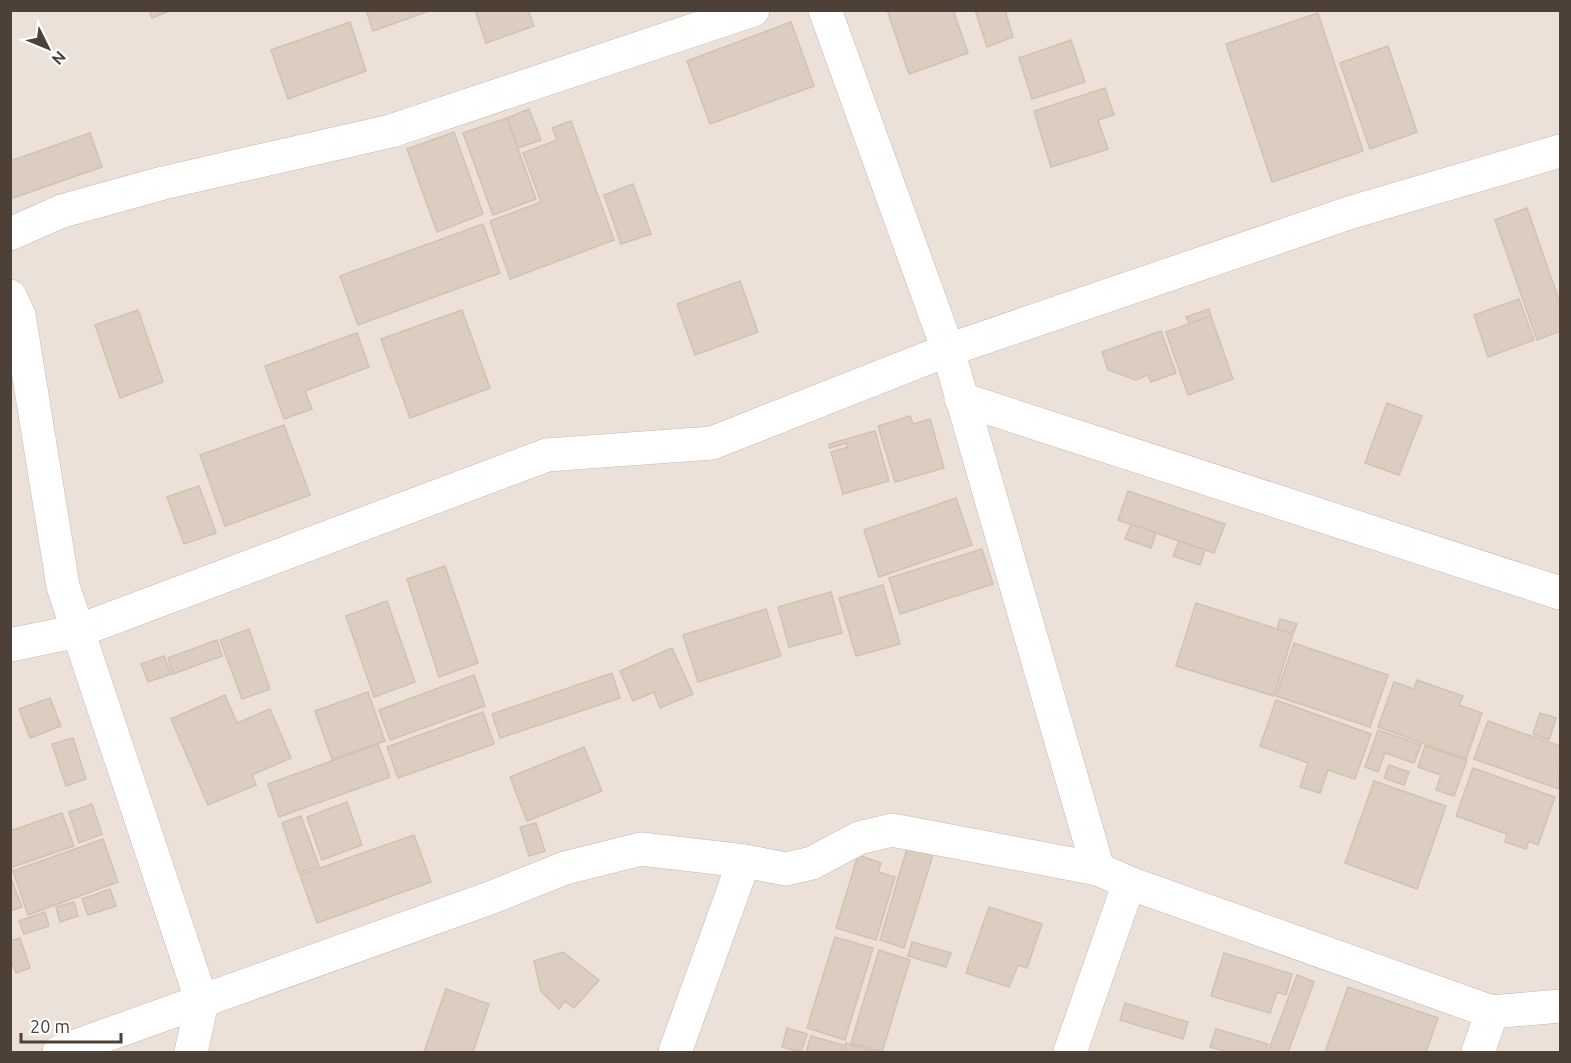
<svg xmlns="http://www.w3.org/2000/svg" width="1571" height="1063" font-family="Ubuntu,sans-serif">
<rect width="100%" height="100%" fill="#f6f0ea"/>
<rect fill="#ebe1d8" x="11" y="11" width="1549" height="1041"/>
<g fill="#dccdc1" stroke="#d5c0b1" stroke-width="1.5">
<path d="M 149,10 L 172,10 L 152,18 Z"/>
<path d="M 366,10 L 432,10 L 373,31 Z"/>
<path d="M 475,10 L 528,10 L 534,26 L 486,43 Z"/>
<path d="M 887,10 L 953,10 L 968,53 L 909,74 Z"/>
<path d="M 975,10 L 1005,10 L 1013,37 L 987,47 Z"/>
<path d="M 1318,13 L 1363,151 L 1272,182 L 1226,44 Z"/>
<path d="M 350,22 L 366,71 L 288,99 L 271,50 Z"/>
<path d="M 791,22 L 814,86 L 710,124 L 687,61 Z"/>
<path d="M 1071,40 L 1085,82 L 1032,99 L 1019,58 Z"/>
<path d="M 1388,46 L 1417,132 L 1370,149 L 1340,63 Z"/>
<path d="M 1105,88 L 1114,115 L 1098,120 L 1108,149 L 1051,167 L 1034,111 Z"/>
<path d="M 529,109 L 541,140 L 518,148 L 507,118 Z"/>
<path d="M 507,118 L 536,199 L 493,215 L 463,133 Z"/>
<path d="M 571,121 L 614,240 L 510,279 L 490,221 L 541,202 L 523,153 L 557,140 L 552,128 Z"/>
<path d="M 454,132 L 483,214 L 437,232 L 407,149 Z"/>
<path d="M 90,133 L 102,167 L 10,199 L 10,161 Z"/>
<path d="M 633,184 L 651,234 L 621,244 L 604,195 Z"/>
<path d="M 1527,208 L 1560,303 L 1560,331 L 1537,340 L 1495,220 Z"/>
<path d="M 483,224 L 500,273 L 358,325 L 340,276 Z"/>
<path d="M 740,281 L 758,332 L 695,355 L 677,304 Z"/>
<path d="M 1519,299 L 1534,340 L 1488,357 L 1474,315 Z"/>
<path d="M 1209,309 L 1211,316 L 1190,324 L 1186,317 Z"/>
<path d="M 138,310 L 163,382 L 120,398 L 95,325 Z"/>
<path d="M 462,310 L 490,388 L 410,418 L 381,339 Z"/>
<path d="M 1211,316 L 1233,379 L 1188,395 L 1166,332 Z"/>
<path d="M 1161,331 L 1176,373 L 1151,382 L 1148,375 L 1136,380 L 1108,370 L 1102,352 Z"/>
<path d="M 357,333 L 369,367 L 305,391 L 312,409 L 284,419 L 265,366 Z"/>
<path d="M 1387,403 L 1422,416 L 1399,475 L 1365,463 Z"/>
<path d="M 910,416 L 913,424 L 930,419 L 944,468 L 895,482 L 878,426 Z"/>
<path d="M 284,425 L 310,495 L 225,526 L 200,455 Z"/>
<path d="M 875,431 L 889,481 L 843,494 L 831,452 L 848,447 L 847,443 L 830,448 L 829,444 Z"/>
<path d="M 199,486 L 216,533 L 184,544 L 167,497 Z"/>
<path d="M 1128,491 L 1225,524 L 1214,553 L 1118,520 Z"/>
<path d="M 956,498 L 972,545 L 879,577 L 864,530 Z"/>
<path d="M 1131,524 L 1156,533 L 1151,548 L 1125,539 Z"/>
<path d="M 1179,541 L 1205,550 L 1200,565 L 1173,556 Z"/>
<path d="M 982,549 L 993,584 L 900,614 L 889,578 Z"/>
<path d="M 445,566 L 478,663 L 439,677 L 407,579 Z"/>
<path d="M 883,585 L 900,644 L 856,656 L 839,598 Z"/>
<path d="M 831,592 L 842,633 L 789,647 L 778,607 Z"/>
<path d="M 387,601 L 415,682 L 374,697 L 346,616 Z"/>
<path d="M 1196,603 L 1293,634 L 1274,696 L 1176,666 Z"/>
<path d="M 766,609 L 781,656 L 698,682 L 683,635 Z"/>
<path d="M 1280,619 L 1297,624 L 1293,634 L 1277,629 Z"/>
<path d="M 249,629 L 270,689 L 242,699 L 220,640 Z"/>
<path d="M 217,640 L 222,656 L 173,674 L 168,658 Z"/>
<path d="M 1294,643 L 1388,675 L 1370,727 L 1276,696 Z"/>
<path d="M 672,648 L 693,694 L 660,708 L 654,692 L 633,701 L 620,671 Z"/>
<path d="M 164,656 L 171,674 L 148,682 L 141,664 Z"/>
<path d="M 612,673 L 620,698 L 500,738 L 492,714 Z"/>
<path d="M 474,675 L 485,706 L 390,740 L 379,710 Z"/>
<path d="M 1417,680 L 1463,696 L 1459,705 L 1482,713 L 1466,759 L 1378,727 L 1394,682 L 1414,689 Z"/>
<path d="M 368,692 L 385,741 L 332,759 L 315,711 Z"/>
<path d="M 225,695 L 237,723 L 270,709 L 291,758 L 252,775 L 256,785 L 208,805 L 171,719 Z"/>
<path d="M 50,698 L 61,726 L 30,738 L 19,709 Z"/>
<path d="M 1276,700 L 1371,734 L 1355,779 L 1328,770 L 1320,793 L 1300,787 L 1308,763 L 1260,746 Z"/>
<path d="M 483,712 L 494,744 L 398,778 L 387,747 Z"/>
<path d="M 1540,713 L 1556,718 L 1549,740 L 1533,734 Z"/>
<path d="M 1488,721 L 1560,746 L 1559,789 L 1474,759 Z"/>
<path d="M 1378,730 L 1421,745 L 1414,763 L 1385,753 L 1378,772 L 1365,767 Z"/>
<path d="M 73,738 L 86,779 L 66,786 L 52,744 Z"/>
<path d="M 378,744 L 390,777 L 279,817 L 268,784 Z"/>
<path d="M 1425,746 L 1467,760 L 1454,796 L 1436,790 L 1441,775 L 1418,767 Z"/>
<path d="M 584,747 L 602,791 L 527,821 L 510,777 Z"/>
<path d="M 1389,765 L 1409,772 L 1404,785 L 1384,778 Z"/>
<path d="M 1473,768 L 1555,797 L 1538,845 L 1529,841 L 1526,849 L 1505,842 L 1507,834 L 1456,816 Z"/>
<path d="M 1374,781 L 1446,806 L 1417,889 L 1345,863 Z"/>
<path d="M 347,802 L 362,845 L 322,860 L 307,817 Z"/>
<path d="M 92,804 L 102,834 L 79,843 L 69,812 Z"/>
<path d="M 62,813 L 74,846 L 10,868 L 10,831 Z"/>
<path d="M 301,816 L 319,866 L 299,873 L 282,823 Z"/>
<path d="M 536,823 L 545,851 L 529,856 L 520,827 Z"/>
<path d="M 414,835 L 431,882 L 317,923 L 300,875 Z"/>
<path d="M 103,839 L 118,882 L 28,915 L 13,871 Z"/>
<path d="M 908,845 L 933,855 L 904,948 L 880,940 Z"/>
<path d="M 858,855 L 881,863 L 878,872 L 895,877 L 876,940 L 836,928 Z"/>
<path d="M 10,876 L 22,907 L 10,911 Z"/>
<path d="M 110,889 L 116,906 L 88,915 L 82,899 Z"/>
<path d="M 74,902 L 78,916 L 60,922 L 56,907 Z"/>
<path d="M 989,907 L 1042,924 L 1027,968 L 1018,965 L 1009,987 L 966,973 Z"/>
<path d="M 45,912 L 49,926 L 24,934 L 19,921 Z"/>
<path d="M 835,937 L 873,948 L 845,1040 L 807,1028 Z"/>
<path d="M 20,938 L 30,968 L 16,973 L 10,958 L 10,941 Z"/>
<path d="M 912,942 L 951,953 L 946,967 L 908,956 Z"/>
<path d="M 879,950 L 910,960 L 882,1052 L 851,1043 Z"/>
<path d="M 563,952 L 599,980 L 574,1008 L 565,1001 L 559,1009 L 541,991 L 534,961 Z"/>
<path d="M 1224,953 L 1292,974 L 1286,995 L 1277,992 L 1270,1013 L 1211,996 Z"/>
<path d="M 1297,975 L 1314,982 L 1288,1052 L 1268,1052 Z"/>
<path d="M 1348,987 L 1438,1018 L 1426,1052 L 1325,1052 Z"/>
<path d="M 446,989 L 489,1004 L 473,1052 L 424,1052 Z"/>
<path d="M 1125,1003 L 1188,1022 L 1183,1039 L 1120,1020 Z"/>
<path d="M 787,1028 L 807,1034 L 801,1052 L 782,1047 Z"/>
<path d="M 1216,1029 L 1268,1044 L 1265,1052 L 1228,1052 L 1210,1047 Z"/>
<path d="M 811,1036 L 843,1045 L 841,1052 L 806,1052 Z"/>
<path d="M 846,1043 L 875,1052 L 843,1052 Z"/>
</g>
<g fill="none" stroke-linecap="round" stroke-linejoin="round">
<defs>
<g id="minor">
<path d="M 825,10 L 948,350 L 1098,869"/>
<path d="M 10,234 L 62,211 L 163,183 L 391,131 L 753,10"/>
<path d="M 10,296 L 19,315 L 63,586 L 202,1002 L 191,1052"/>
<path d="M 961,399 L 1560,593"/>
<path d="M 10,645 L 78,631 L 547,455 L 712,443 L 948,350 L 1352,212 L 1560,151"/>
<path d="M 59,1052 L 490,898 L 565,868 L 641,849 L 744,861 L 786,869 L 812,863 L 859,838 L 892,830 L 1098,869 L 1129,883 L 1492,1012 L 1560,1006"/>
<path d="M 675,1052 L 744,861"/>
<path d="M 1070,1052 L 1129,883"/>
<path d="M 1478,1052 L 1492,1012"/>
</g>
</defs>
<use href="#minor" stroke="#c6b9af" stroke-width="34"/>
<use href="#minor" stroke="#fff" stroke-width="33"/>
</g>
<rect width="1571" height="1063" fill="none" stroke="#4c4037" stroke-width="24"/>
<g transform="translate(48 48) rotate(133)" stroke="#ffffff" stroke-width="4.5" paint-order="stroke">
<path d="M0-4.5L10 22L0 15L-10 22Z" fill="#4c4037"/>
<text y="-9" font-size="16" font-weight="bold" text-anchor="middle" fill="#4c4037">N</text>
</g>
<path d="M21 1033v9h100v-9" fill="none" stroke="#4c4037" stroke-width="3"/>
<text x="30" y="1033" font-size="18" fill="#4c4037" stroke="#ffffff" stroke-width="4.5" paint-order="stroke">20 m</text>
</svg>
